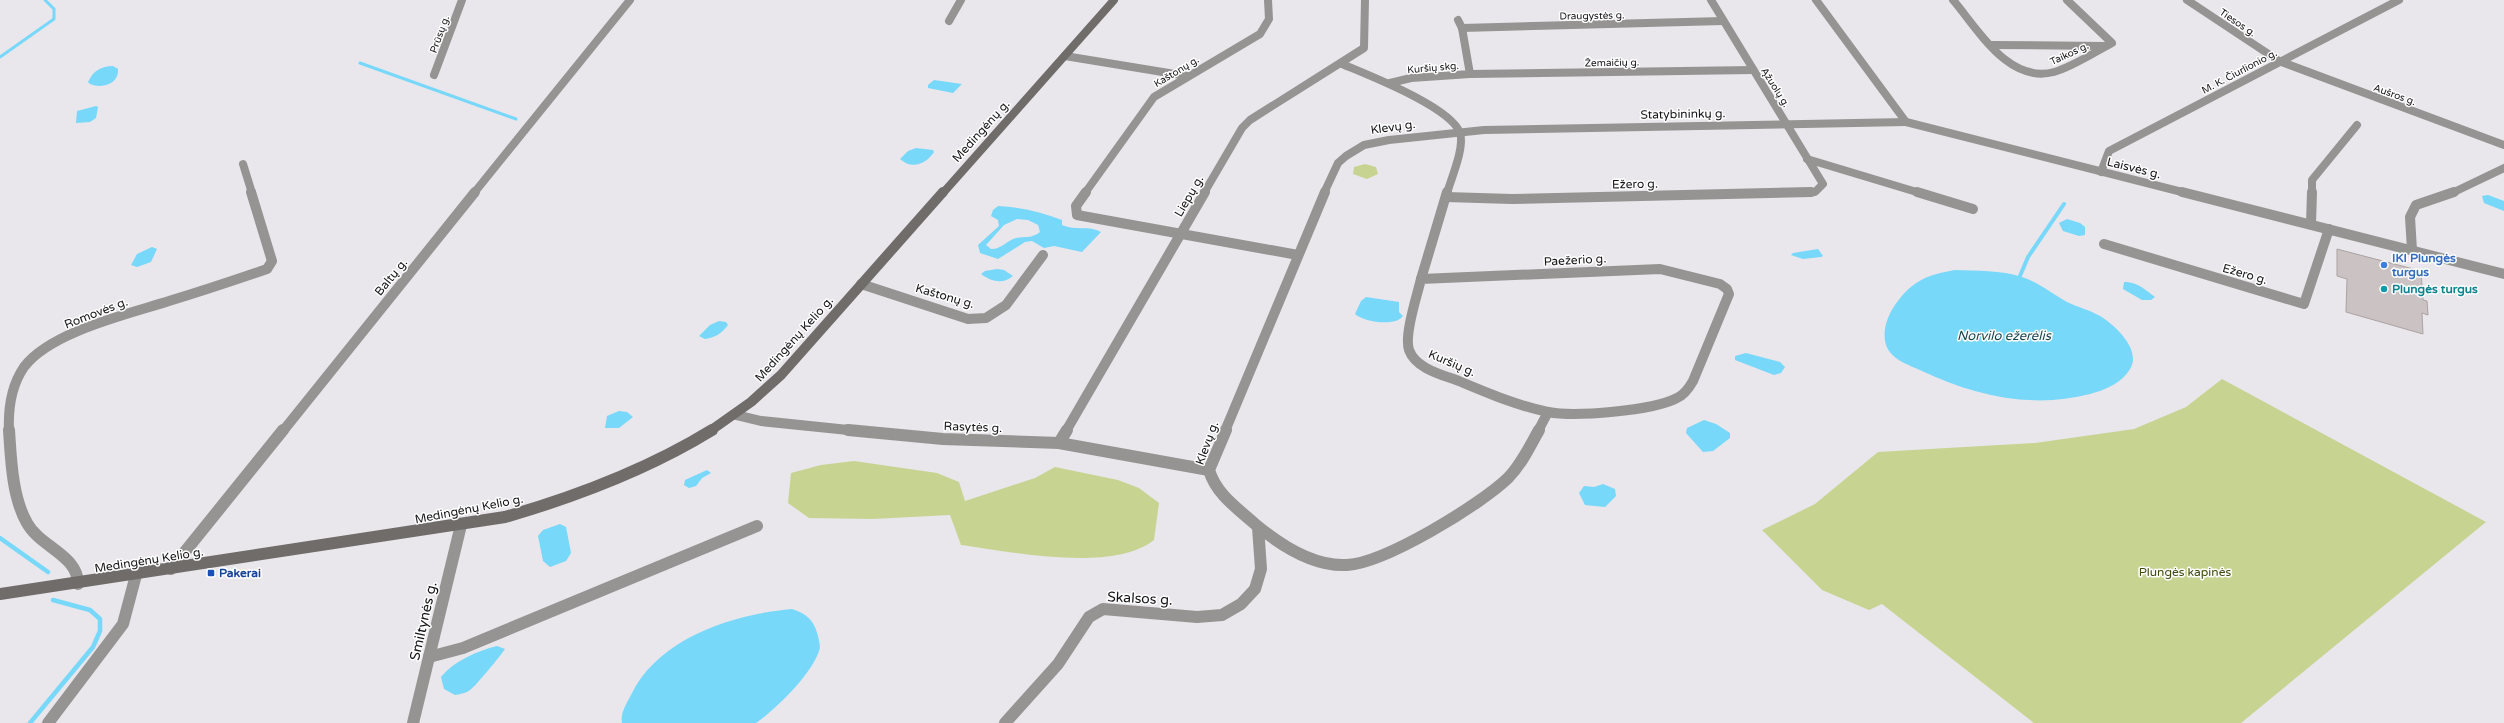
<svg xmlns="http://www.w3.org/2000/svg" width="2504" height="723" font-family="'Varela Round',sans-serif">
<rect width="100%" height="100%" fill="#e9e6ec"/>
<g fill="#c7d491">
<path d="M 1365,164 L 1376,167 L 1378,174 L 1367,179 L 1353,174 L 1354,167 Z"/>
<path d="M 2222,379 L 2486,522 L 2241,723 L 2034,723 L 1882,604 L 1869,610 L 1822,590 L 1762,530 L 1815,504 L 1878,452 L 2035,443 L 2134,429 L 2186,407 Z"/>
<path d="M 854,461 L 937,473 L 959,482 L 965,501 L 1035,478 L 1055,467 L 1118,480 L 1139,488 L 1159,503 L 1154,540 C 1112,573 1012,552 961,545 L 950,515 L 873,519 L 809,518 L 788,503 L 791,473 L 821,465 Z"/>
</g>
<g fill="#77d8f9" fill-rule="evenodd">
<path d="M 113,66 L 118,69 C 119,84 102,89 90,84 L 88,82 C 93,71 101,66 113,66 Z"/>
<path d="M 934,80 L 962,84 L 953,93 L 928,88 L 928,85 Z"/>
<path d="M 96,106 L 98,107 L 96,118 L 90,122 L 76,123 L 77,111 Z"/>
<path d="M 916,148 L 933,150 L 934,152 C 926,164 912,170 900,159 L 908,151 Z"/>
<path d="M 2488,195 L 2504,201 L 2504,211 L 2484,203 L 2482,196 Z"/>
<path d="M 998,206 C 1020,207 1041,212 1062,220 L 1062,225 C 1075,231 1089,225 1101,232 L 1082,252 L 1054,246 L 1044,248 L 1032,241 L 1025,242 L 998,259 L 980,253 L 978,245 L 999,226 L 998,220 L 991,216 L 993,210 ZM 1017,219 L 1028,220 L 1038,225 L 1040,232 C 1031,239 1026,236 1016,238 C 1006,241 1002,249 991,249 L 986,245 L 1004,225 Z"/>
<path d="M 2067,219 L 2080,223 L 2085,227 L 2085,235 L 2079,236 L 2063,231 L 2059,223 Z"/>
<path d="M 152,247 L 157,249 L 151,262 L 137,267 L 131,265 L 137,254 Z"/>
<path d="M 1818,249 L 1823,256 L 1821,257 L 1803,259 L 1791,255 L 1793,253 Z"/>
<path d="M 997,269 L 1004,270 L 1013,276 C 1003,285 990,281 981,274 L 985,271 Z"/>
<path d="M 1955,270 C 1976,271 2001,270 2022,277 C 2038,282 2051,293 2067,302 C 2077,307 2090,310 2100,316 C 2115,325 2142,350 2130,369 C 2122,383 2105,390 2090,394 C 2033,409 1975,396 1922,371 C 1911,366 1896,361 1889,351 C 1880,337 1886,318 1895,305 C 1912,281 1926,275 1955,270 Z"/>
<path d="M 2124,282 C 2136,281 2146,290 2155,297 L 2151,300 L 2142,300 L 2123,289 Z"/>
<path d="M 1366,297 L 1399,302 L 1399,312 L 1403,316 C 1395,327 1364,322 1355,314 L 1361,301 Z"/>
<path d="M 719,321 L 726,322 L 728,325 C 721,334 716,337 705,339 L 699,336 L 710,325 Z"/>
<path d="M 1746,353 L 1780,362 L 1785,367 L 1781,373 L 1774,375 L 1735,360 L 1735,356 Z"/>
<path d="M 619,411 L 627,412 L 633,417 L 619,428 L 605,428 L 607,416 Z"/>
<path d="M 1704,420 L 1716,424 L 1730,433 L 1730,438 L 1713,451 L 1703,452 L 1686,433 L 1687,428 Z"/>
<path d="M 707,470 L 711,473 L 702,478 L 696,486 L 689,488 L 684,485 L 685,480 Z"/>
<path d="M 1603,484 L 1615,489 L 1616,496 L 1605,507 L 1585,505 L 1579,493 L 1584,486 L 1594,487 Z"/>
<path d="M 560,524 L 566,527 L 571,553 L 566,561 L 550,567 L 543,561 L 538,536 L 543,530 Z"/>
<path d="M 792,609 C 807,614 814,620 818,636 C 819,641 821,647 819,651 C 811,675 776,709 756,723 L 622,723 C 620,713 627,703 631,695 C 658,638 734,614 792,609 Z"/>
<path d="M 497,646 L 505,649 C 502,654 474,688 470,690 C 466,693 461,694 455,695 L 444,689 L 441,677 C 454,661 477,651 497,646 Z"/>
</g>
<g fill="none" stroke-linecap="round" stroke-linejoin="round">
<g stroke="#77d8f9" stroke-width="3">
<path d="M 0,57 L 54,19 L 54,9 L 45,0"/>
<path d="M 360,63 L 516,119"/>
</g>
<path stroke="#77d8f9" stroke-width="4" d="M 2020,276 L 2028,257 L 2064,204"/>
<g stroke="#77d8f9" stroke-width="4.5">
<path d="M 0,538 L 48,572"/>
<path d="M 30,723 L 93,647 L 100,631 L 100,619 L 90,610 L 53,600"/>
</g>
</g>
<path fill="#cbc3c3" stroke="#aaa3a2" d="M 2337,249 L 2421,271 L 2423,300 L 2427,301 L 2428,315 L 2422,313 L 2423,334 L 2346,312 L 2347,279 L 2337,276 Z"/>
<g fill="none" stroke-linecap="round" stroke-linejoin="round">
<g stroke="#969492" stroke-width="8">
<path d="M 1711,0 L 1823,184 L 1815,192 L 1768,193"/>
<path d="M 1816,0 L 1906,122 L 2186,193"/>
<path d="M 1953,0 C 1978,29 2008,84 2054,72 C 2072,67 2095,52 2112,43 L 2067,0"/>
<path d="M 2187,0 L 2279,61 L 2504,145"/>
<path d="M 949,21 L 961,0"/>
<path d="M 1462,28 L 1723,21"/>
<path d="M 1993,45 L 2105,46"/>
<path d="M 1065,56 L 1187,76"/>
<path d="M 1342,64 C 1368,75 1451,107 1460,133 C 1465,147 1451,179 1447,193"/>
<path d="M 1470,74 L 1753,70"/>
<path d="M 434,75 L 462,0"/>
<path d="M 1390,83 L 1411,78 L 1470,74 L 1462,28 L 1458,20"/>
<path d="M 1807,159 L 1920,193"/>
<path d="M 243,164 L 252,193"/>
<path d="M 2101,172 L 2109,151 L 2399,0"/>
<path d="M 474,193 L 630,0"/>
<path d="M 1085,193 L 1154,97 L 1260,34 L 1269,19 L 1268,0"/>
<path d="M 1204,193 L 1242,128 L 1250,120 L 1364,48 L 1365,0"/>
<path d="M 1324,193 L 1338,163 L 1346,156 L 1364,145 L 1389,140 L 1484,130 L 1906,122"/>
<path d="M 2312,193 L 2312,180 L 2357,125"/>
<path d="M 2452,193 L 2504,168"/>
</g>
<g stroke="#969492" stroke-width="10">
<path d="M 1086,192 L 1076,206 L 1077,215 L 1298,255"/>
<path d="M 1917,192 L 1973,209"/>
<path d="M 2182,192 L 2504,274"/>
<path d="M 1446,197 L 1512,199 L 1811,192"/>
<path d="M 2311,224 L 2312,192"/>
<path d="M 2104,244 L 2304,304 L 2329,229"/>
<path d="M 2412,250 L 2410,217 L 2416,205 L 2454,192"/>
<path d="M 1660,269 L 1720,284 L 1727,289 L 1729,294 L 1693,381 C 1689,388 1684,395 1677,398 C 1652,411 1575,417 1548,412 C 1518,406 1488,393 1459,381 C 1443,375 1416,369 1409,350 C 1404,335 1417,296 1421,279 Z"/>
<path d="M 1421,279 L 1447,192"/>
<path d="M 861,284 L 968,319 L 986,318 L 1006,305 L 1043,255"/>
<path d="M 736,415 L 761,421 L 858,431"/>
<path d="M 9,431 C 8,408 11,386 24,367 C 50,332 128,314 169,301 C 202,291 235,280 267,269 L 272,261 L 251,192"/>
<path d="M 283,431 L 475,192"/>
<path d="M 1066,431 L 1205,192"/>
<path d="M 1225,431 L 1325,192"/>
<path d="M 1538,431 L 1548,412"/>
</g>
<g stroke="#969492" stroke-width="12">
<path d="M 9,430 C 11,459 12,497 27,523 C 40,547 78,555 78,584"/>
<path d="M 848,430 L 943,439 L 1059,443 L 1209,470"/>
<path d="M 1226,430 L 1209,470 C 1216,494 1237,508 1255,524 C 1280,545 1313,567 1347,565 C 1385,563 1480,505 1508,478 C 1521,465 1530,446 1539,430"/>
<path d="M 1059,443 L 1067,430"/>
<path d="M 171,569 L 283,430"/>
<path d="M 429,657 L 463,648 L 757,526"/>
<path d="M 48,723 L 123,624 L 136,575"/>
<path d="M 413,723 L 461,525"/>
<path d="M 1005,723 L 1058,664 L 1089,617 L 1103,609 L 1197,617 L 1222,615 L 1241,604 L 1255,589 L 1261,569 L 1258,527"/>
</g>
<path stroke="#706c6a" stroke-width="8" d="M 943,193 L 1114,0"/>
<path stroke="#706c6a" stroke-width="10" d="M 710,431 L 751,402 L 781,375 L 943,192"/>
<path stroke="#706c6a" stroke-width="12" d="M 0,594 L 505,517 C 578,496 647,470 712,430"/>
</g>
<circle fill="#3f7fe0" stroke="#fff" stroke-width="1.5" cx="2384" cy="265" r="4"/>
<circle fill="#0f9aa8" stroke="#fff" stroke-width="1.5" cx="2384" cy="289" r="4"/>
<rect fill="#1a4fb4" stroke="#fff" stroke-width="1.5" x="207" y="569" width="8" height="8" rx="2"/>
<g text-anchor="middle" stroke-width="3" stroke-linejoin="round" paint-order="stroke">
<g font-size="10" fill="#131315" stroke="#fff">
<text transform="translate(1592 15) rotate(-1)" y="4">Draugystės g.</text>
<text transform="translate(2238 22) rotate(34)" y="4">Tiesos g.</text>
<text transform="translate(439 34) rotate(-70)" y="4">Prūsų g.</text>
<text transform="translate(2069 53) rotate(-25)" y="4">Taikos g.</text>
<text transform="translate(1612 62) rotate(-1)" y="4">Žemaičių g.</text>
<text transform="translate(1433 67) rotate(-5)" y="4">Kuršių skg.</text>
<text transform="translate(1176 71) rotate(-31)" y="4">Kaštonų g.</text>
<text transform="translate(2239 71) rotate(-28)" y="4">M. K. Čiurlionio g.</text>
<text transform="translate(1776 87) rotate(58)" y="4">Ąžuolų g.</text>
<text transform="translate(2395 94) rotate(20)" y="4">Aušros g.</text>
</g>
<g font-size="12" fill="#131315" stroke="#fff">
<text transform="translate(1683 114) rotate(-1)" y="4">Statybininkų g.</text>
<text transform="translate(1393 127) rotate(-8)" y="4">Klevų g.</text>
<text transform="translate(981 131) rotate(-48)" y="4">Medingėnų g.</text>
<text transform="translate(2134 168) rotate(14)" y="4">Laisvės g.</text>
<text transform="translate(1635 184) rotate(-1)" y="4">Ežero g.</text>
<text transform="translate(1189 196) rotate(-60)" y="4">Liepų g.</text>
<text transform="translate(1575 260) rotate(-3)" y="4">Paežerio g.</text>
<text transform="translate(2245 274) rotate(16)" y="4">Ežero g.</text>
<text transform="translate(391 277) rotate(-51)" y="4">Baltų g.</text>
<text transform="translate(945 296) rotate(16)" y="4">Kaštonų g.</text>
<text transform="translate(96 313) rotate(-21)" y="4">Romovės g.</text>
<text transform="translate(794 339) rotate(-48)" y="4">Medingėnų Kelio g.</text>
<text transform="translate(1452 363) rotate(23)" y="4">Kuršių g.</text>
<text transform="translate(973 427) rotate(2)" y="4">Rasytės g.</text>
<text transform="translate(1207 443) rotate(-70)" y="4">Klevų g.</text>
<text transform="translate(469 509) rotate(-11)" y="4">Medingėnų Kelio g.</text>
<text transform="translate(149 560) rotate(-9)" y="4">Medingėnų Kelio g.</text>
</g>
<g font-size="12" font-weight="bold" fill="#366cbe" stroke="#fff" text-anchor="start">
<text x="2392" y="262">IKI Plungės<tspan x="2392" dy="14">turgus</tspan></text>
</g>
<g font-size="12" font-weight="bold" fill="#0d838f" stroke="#fff" text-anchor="start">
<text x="2392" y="293">Plungės turgus</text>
</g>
<g font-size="12" fill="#40480d" stroke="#fff">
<text x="2185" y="576">Plungės kapinės</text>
</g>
<g font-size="12" font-weight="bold" fill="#164399" stroke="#fff" text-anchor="start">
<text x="219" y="577">Pakerai</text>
</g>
<g font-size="13" font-style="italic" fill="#133f4d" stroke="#fff">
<text x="2004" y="340">Norvilo ežerėlis</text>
</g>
<g font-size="14" fill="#131315" stroke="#fff">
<text transform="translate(1140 598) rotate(3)" y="5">Skalsos g.</text>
<text transform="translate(423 621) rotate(-77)" y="5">Smiltynės g.</text>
</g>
</g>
</svg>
